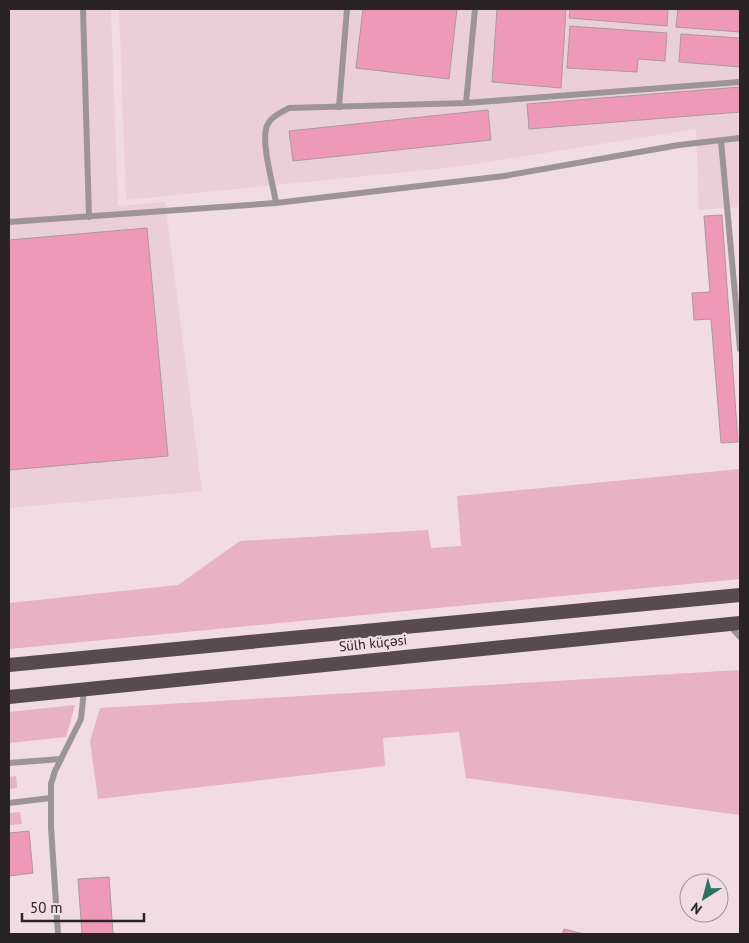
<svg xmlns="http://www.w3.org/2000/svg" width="749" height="943" font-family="'PT Sans',sans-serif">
<rect width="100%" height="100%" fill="#f0dce2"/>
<g fill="#ebcfd8">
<path d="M 9,9 L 111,9 L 118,206 L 165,202 L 202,491 L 9,508 Z"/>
<path d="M 119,9 L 740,9 L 740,207 L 699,210 L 696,129 L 456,167 L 126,200 Z"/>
</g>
<g fill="#e8b1c4">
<path d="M 740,469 L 740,579 L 9,649 L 9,603 L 178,585 L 240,541 L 428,530 L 431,548 L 461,546 L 457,496 Z"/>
<path d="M 740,670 L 740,815 L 466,778 L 459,732 L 383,738 L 385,766 L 98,799 L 90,741 L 100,708 Z"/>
<path d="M 75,705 L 66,737 L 9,743 L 9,712 Z"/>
<path d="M 16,776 L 17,788 L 9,789 L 9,777 Z"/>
<path d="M 20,812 L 22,824 L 9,825 L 9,813 Z"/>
</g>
<g fill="#ef99b9" stroke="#ab989e">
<path d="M 363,9 L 457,9 L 449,79 L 356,68 Z"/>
<path d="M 497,9 L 566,9 L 561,88 L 492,82 Z"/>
<path d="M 570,9 L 668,9 L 667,26 L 569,18 Z"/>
<path d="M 678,9 L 740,9 L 740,32 L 676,27 Z"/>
<path d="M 570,26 L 667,33 L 665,61 L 638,59 L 637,72 L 567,68 Z"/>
<path d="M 681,34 L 740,38 L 740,67 L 679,62 Z"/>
<path d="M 740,87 L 740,112 L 529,129 L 527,104 Z"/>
<path d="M 488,110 L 491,140 L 293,161 L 289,131 Z"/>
<path d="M 722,215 L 738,442 L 721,443 L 711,319 L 694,320 L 692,293 L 710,292 L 704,216 Z"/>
<path d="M 147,228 L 168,456 L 9,470 L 9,240 Z"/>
<path d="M 29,831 L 33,873 L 9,876 L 9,833 Z"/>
<path d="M 109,877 L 113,934 L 82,934 L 78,879 Z"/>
<path d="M 564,929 L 584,934 L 562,934 Z"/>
</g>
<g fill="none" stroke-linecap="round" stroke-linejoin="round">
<g stroke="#9d9497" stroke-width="6">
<path d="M 83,9 L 89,217"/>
<path d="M 466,103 L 475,9"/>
<path d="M 339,107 L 347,9"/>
<path d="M 721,141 L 740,349"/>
<path d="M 276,203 C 273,183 262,148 266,129 C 268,118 280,113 289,108 L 466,103 L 740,82"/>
<path d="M 9,222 L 276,203 L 504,176 L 679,145 L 740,138"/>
<path d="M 729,625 L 740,637"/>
<path d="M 9,763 L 61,759"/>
<path d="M 9,803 L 51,798"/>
<path d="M 58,934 L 51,827 L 51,784 L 55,771 L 81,719 L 84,690"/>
</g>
<g stroke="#594a4f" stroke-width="14">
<path d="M 9,665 L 740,595"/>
<path d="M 9,697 L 740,623"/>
</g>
</g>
<g text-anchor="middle" stroke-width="4.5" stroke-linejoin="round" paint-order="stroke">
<g font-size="14" fill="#2a2325" stroke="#f0dce2">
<text transform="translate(373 643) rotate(-6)" y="5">Sülh küçəsi</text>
</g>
</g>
<rect width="749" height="943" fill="none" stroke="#2a2325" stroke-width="20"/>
<g transform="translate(704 898) rotate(216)"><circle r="24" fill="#f0dce2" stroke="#a19296"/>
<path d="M0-4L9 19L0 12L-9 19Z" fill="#307263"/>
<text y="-8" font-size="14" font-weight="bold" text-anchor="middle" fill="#2a2325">N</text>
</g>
<path d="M22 913v8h122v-8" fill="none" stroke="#2a2325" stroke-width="2.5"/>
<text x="30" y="913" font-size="15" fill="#2a2325" stroke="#f0dce2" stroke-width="4" paint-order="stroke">50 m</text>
</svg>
